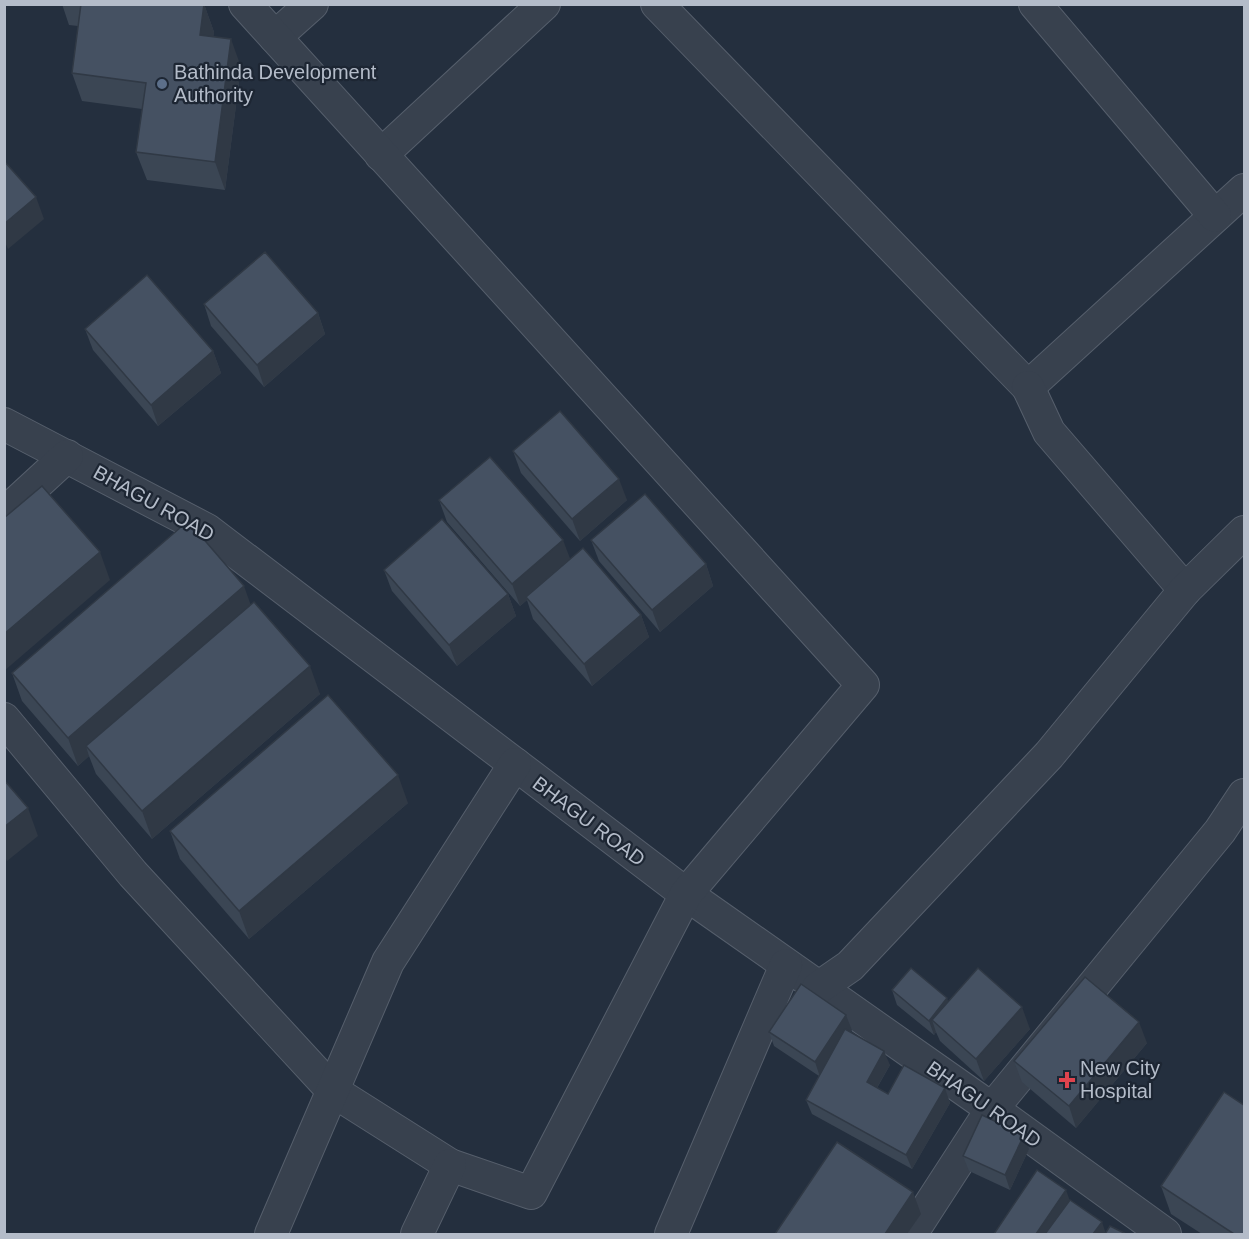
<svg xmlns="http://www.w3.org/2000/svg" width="1249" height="1239" font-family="Arial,sans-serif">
<rect width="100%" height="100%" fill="#242f3e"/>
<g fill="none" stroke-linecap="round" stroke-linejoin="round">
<defs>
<g id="minor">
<path d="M 657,4 L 1028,387 L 1244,190"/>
<path d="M 1035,4 L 1215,216"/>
<path d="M 275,37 L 312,4"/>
<path d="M 381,155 L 544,4"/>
<path d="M 1028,387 L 1049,432 L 1185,590"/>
<path d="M 4,424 L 207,530 L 686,894 L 992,1109 L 1165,1234"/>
<path d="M 4,514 L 67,456"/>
<path d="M 4,719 L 133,874 L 333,1091 L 450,1165 L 531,1193 L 686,894 L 863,685 L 245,4"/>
<path d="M 818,988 L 850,966 L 1049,755 L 1185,590 L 1244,532"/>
<path d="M 271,1234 L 388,962 L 515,764"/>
<path d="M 417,1234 L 450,1165"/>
<path d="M 671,1234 L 786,965"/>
<path d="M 911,1234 L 992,1109 L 1220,831 L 1244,795"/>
</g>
</defs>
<use href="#minor" stroke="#565f6c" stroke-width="34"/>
<use href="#minor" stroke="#38414e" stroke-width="32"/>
</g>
<g fill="#3b4654">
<path d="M 62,4 L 204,4 L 214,32 L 213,37 L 241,67 L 225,190 L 147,180 L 136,152 L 142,109 L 82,101 L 72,73 L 78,26 L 69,25 Z"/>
<path d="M 204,304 L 318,313 L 325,334 L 264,387 L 211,326 Z"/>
<path d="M 85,329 L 213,351 L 221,373 L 158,426 L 93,350 Z"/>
<path d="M 513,451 L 627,500 L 580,541 L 521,473 Z"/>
<path d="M 439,500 L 570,559 L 641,615 L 649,637 L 592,686 L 533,619 L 527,600 L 520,606 L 447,522 Z"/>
<path d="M 591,540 L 706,564 L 713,586 L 660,632 L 599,561 Z"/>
<path d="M 384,570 L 508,594 L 516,616 L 457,666 L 392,591 Z"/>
<path d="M 251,604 L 320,694 L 152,839 L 96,774 L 89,756 L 78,766 L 22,701 L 12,673 Z"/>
<path d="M 408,803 L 249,939 L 180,859 L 170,831 Z"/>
<path d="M 892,990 L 949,1001 L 1030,1029 L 984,1081 L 940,1041 L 936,1032 L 934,1035 L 897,1005 Z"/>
<path d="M 846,1015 L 852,1030 L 850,1032 L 890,1065 L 877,1088 L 888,1094 L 945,1088 L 950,1103 L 912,1169 L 812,1114 L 806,1100 L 819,1076 L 774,1046 L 769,1032 Z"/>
<path d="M 1147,1043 L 1076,1128 L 1022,1082 L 1014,1061 Z"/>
<path d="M 1024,1135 L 1029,1149 L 1010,1190 L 969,1171 L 963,1156 Z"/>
<path d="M 1161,1186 L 1245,1234 L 1202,1234 L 1171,1214 Z"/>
</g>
<g fill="#303945">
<path d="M 204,4 L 214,32 L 210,63 L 200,35 Z"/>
<path d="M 231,39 L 241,67 L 225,190 L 215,162 Z"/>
<path d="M 36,197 L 44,219 L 8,249 L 4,240 L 4,224 Z"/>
<path d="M 318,313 L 325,334 L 264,387 L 257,365 Z"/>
<path d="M 213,351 L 221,373 L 158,426 L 151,405 Z"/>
<path d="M 619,479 L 627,500 L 580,541 L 572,519 Z"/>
<path d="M 563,540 L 571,561 L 526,597 L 527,600 L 520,606 L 512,584 Z"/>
<path d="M 100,552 L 110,580 L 4,671 L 4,634 Z"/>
<path d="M 706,564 L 713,586 L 660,632 L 652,610 Z"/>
<path d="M 244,586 L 254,614 L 86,746 L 89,756 L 78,766 L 68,738 Z"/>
<path d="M 508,594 L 516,616 L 457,666 L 449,645 Z"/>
<path d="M 641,615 L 649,637 L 592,686 L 584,664 Z"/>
<path d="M 310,666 L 320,694 L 152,839 L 142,811 Z"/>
<path d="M 398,775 L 408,803 L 249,939 L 239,911 Z"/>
<path d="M 28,808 L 38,836 L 7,861 L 4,855 L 4,827 Z"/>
<path d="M 947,998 L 953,1012 L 932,1020 L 936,1032 L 934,1035 L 929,1021 Z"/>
<path d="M 1022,1007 L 1030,1029 L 984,1081 L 976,1059 Z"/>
<path d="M 846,1015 L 852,1030 L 820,1077 L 815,1062 Z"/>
<path d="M 1139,1022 L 1147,1043 L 1076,1128 L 1069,1106 Z"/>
<path d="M 884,1051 L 890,1065 L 872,1096 L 867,1082 Z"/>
<path d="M 945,1088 L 950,1103 L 912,1169 L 906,1155 Z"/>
<path d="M 1024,1135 L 1029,1149 L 1010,1190 L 1005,1175 Z"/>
<path d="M 1066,1190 L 1071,1204 L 1051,1234 L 1036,1234 Z"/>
<path d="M 913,1192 L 921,1214 L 907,1234 L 885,1234 Z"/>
<path d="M 1102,1222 L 1106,1234 L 1093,1234 Z"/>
</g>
<g fill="#455162" stroke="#303945" stroke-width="1.5">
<path d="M 81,4 L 204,4 L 200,35 L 231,39 L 215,162 L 136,152 L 146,83 L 72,73 Z"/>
<path d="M 4,161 L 36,197 L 4,224 Z"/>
<path d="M 265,252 L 318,313 L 257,365 L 204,304 Z"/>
<path d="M 147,275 L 213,351 L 151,405 L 85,329 Z"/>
<path d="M 560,411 L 619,479 L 572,519 L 513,451 Z"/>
<path d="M 490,457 L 563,540 L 512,584 L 439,500 Z"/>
<path d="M 42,486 L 100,552 L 4,634 L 4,518 Z"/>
<path d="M 645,494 L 706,564 L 652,610 L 591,540 Z"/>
<path d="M 442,519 L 508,594 L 449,645 L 384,570 Z"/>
<path d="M 188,521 L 244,586 L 68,738 L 12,673 Z"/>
<path d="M 583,548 L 641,615 L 584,664 L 526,597 Z"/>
<path d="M 254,602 L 310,666 L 142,811 L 86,746 Z"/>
<path d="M 328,695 L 398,775 L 239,911 L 170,831 Z"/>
<path d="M 4,780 L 28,808 L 4,827 Z"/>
<path d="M 911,968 L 947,998 L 929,1021 L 892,990 Z"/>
<path d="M 978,968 L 1022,1007 L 976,1059 L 932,1020 Z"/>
<path d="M 1085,977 L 1139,1022 L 1069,1106 L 1014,1061 Z"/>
<path d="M 801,984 L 846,1015 L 815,1062 L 769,1032 Z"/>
<path d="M 845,1029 L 884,1051 L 867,1082 L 888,1094 L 904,1065 L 945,1088 L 906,1155 L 806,1100 Z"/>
<path d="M 1224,1092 L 1245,1106 L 1245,1234 L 1234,1234 L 1161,1186 Z"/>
<path d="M 982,1115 L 1024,1135 L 1005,1175 L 963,1156 Z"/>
<path d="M 837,1142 L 913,1192 L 885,1234 L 775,1234 Z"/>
<path d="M 1037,1170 L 1066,1190 L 1036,1234 L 994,1234 Z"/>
<path d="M 1070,1200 L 1102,1222 L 1093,1234 L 1045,1234 Z"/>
<path d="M 1110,1226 L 1126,1234 L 1105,1234 Z"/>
</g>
<circle fill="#5c6f8a" stroke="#1d2633" stroke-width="2" cx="162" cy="84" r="6"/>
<path fill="#e0444e" stroke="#1d2633" stroke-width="2" d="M1064 1071h6v6h6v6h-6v6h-6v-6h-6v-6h6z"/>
<g text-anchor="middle" stroke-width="4.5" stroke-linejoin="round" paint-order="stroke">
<g font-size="20" fill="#b4bcc9" stroke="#1d2633" text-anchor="start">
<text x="174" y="79">Bathinda Development<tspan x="174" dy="23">Authority</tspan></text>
<text x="1080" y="1075">New City<tspan x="1080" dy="23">Hospital</tspan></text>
</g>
<g font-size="20" fill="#b4bcc9" stroke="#1d2633">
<text transform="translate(154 503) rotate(29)" y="7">BHAGU ROAD</text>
<text transform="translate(589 821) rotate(37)" y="7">BHAGU ROAD</text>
<text transform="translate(984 1104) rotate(35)" y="7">BHAGU ROAD</text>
</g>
</g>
<rect width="1249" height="1239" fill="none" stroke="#b4bcc9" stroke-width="12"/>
</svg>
